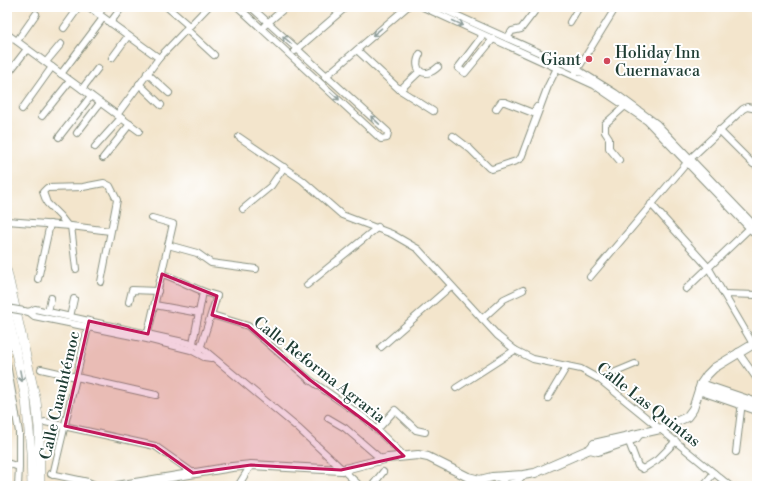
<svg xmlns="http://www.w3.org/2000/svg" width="764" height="493" font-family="'Libre Bodoni',serif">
<rect width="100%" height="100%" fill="#fff"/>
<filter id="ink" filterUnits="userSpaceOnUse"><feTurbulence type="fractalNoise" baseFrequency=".025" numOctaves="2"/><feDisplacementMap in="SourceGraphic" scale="8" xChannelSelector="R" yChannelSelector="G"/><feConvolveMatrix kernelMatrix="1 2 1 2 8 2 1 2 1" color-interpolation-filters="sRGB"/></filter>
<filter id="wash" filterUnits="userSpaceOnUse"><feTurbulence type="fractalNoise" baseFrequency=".012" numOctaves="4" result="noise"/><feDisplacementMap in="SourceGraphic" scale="16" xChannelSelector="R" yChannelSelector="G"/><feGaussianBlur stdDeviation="0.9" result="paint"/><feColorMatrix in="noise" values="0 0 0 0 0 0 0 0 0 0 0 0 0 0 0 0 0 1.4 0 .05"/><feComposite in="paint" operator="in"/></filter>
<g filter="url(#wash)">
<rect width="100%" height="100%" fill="#f3e5cc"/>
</g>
<g filter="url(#ink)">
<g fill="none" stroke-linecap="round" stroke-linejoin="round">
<defs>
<g id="minor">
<path d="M 89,7 L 159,58"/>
<path d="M 167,7 L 189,26"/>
<path d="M 238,7 L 381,139 L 387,138 L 388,132 L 251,7"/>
<path d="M 423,7 L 594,85 L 647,121 L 757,236"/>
<path d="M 438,7 L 578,70 L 615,93 L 657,124 L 757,228"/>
<path d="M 755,7 L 757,8"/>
<path d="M 98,14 L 104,7"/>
<path d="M 570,22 L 579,7"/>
<path d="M 110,23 L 122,7"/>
<path d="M 265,25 L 286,7"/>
<path d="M 64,28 L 79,7"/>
<path d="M 186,29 L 214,55"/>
<path d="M 7,34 L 139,131"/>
<path d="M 483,35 L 458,68 L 465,73 L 493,39"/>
<path d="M 507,38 L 512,31 L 521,29 L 534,12"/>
<path d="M 17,41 L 36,14"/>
<path d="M 357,50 L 400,90 L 433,111"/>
<path d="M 295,51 L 346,7"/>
<path d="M 420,54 C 411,70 425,80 438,67"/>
<path d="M 112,58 L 128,36"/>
<path d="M 46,62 L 61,44"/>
<path d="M 576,72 L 616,7"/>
<path d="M 147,73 L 169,93"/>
<path d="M 61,74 L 103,18"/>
<path d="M 7,75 L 27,49"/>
<path d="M 325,77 L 407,7"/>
<path d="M 139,84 L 161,105"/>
<path d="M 82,89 L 98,68"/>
<path d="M 400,90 L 420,71"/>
<path d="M 22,109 L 52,67"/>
<path d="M 496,109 L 501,102 L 505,102 L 533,113 L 537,107"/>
<path d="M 117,115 L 159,58 L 208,7"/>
<path d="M 42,116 L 70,81"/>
<path d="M 719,130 L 753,164 L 757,165"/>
<path d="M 77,133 L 100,103"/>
<path d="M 453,136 L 470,149 L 489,168 L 492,169 L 516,161 L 521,158 L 548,86 L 557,68"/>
<path d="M 59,137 L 91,96"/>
<path d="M 239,137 L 302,180 L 342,215 L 392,234 L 418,249 L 498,336 L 515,350 L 533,359 L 581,369 L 599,379 L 730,486"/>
<path d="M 95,147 L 121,118"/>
<path d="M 103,158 L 130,124"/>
<path d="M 619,160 L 609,148 L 609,138 L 605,132 L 605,124 L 625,106"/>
<path d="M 651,204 L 708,267 L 753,344"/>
<path d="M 243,209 L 271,186 L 284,167"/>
<path d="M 7,221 L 71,226 L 110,231"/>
<path d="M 67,225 L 60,216 L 47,203 L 43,192 L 47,188 L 83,187 L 104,183 L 110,186 L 117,200 L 101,282"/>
<path d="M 71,226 L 76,269"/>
<path d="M 168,245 L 197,253 L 211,263 L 256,269"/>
<path d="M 162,274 C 181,280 197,291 217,296 L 199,352"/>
<path d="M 590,277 L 691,158 L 743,109 L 747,107 L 757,109"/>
<path d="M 38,279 L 50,224"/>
<path d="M 307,285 L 378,227"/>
<path d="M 686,289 L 753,225"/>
<path d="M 724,294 L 757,295"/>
<path d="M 129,302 L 132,290 L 158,291"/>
<path d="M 155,305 L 199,313"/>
<path d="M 24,311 L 29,312 L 35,309 L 192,344 L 202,348 L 298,428 L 360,486"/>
<path d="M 29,312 L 34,316 L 147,339 L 191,350 L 204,357 L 211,358"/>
<path d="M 48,312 L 51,298"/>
<path d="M 212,315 L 248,326 L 310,380 L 366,419 L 404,456"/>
<path d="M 70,317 L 74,299"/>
<path d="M 482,319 L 504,299 L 523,290"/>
<path d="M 147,337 L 173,224 L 152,218"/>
<path d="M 381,347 L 451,286"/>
<path d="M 192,348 L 203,292"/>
<path d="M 738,352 L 757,379"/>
<path d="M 7,364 L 19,432 L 19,467 L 18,486"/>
<path d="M 41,369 L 156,395"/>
<path d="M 599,379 L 635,364"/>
<path d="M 456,388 L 515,350"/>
<path d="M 548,398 L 567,366"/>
<path d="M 7,414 L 16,415"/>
<path d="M 328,418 L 345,428 L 381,459"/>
<path d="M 45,422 L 155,446 L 193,473"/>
<path d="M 377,430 L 395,410 L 416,430 L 425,432"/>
<path d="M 627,437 L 638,466 L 643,469 L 657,460 L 676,441"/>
<path d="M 736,452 L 742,402"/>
<path d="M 7,463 L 19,467"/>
<path d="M 51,474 L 88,482 L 97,486"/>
<path d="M 53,475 L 89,323"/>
<path d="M 498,477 L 507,484 L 517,482 L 523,475"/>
<path d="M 238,486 L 251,465"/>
<path d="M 372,486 L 383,472"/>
<path d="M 703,486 L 714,473"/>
</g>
<g id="major">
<path d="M 701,384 L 757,403"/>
<path d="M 699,390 L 757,410"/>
<path d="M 590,449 L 598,451 L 636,438 L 639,434"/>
<path d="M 117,486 L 232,467 L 251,465 L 341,470 L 388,458 L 418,455 L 428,457 L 468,477 L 480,480 L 492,477 L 523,475 L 535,473 L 590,449 L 594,444 L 660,429 L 687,417 L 693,409 L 701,384 L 707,375 L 714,368 L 757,342"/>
</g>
<g id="highway">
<path d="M 7,272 L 36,401 L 39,427 L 40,486"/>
<path d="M 7,311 L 26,399 L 31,452 L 32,486"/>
</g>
</defs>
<use href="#minor" stroke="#899180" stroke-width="8"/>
<use href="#major" stroke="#899180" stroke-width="10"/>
<use href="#highway" stroke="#899180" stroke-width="10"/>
<use href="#minor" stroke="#fff" stroke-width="6"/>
<use href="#major" stroke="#fff" stroke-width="8"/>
<use href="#highway" stroke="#fff" stroke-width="9"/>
<defs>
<path id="minor-bridge" d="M 7,308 L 24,311"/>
</defs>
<use href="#minor-bridge" stroke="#899180" stroke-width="8" stroke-linecap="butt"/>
<use href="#minor-bridge" stroke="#fff" stroke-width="6"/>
</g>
<defs><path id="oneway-shaft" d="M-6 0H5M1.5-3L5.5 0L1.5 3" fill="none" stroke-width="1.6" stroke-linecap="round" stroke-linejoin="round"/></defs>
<g stroke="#8f9e9a">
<use href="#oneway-shaft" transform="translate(458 23) rotate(25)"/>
<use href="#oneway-shaft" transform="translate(377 32) rotate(140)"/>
<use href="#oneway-shaft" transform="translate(287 40) rotate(-138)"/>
<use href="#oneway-shaft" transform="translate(335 96) rotate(42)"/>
<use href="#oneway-shaft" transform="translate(375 120) rotate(-137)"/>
<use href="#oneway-shaft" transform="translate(21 376) rotate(79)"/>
</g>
</g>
<path fill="#c2185b" fill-opacity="0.2" stroke="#c2185b" stroke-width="3" stroke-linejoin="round" d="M 162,274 L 217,296 L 212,315 L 248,326 L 310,380 L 377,430 L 404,456 L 341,470 L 251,465 L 193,473 L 155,446 L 65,426 L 89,321 L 148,334 Z"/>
<g fill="#d1495b" stroke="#fff" stroke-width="1.5">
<circle cx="589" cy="59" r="4"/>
<circle cx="607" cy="61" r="4"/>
</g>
<g text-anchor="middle" stroke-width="4" stroke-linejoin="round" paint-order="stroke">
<g font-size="16" fill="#1f3d34" stroke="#fff" text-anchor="start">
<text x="615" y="58">Holiday Inn<tspan x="615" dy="18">Cuernavaca</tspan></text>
<text x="581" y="65" text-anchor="end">Giant</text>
</g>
<g font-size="16" fill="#1f3d34" stroke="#fff">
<text transform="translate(320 369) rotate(38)" y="6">Calle Reforma Agraria</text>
<text transform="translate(59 395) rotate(-77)" y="6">Calle Cuauhtémoc</text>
<text transform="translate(649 404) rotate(38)" y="6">Calle Las Quintas</text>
</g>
</g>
<rect width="764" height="493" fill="none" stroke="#fff" stroke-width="24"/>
</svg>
